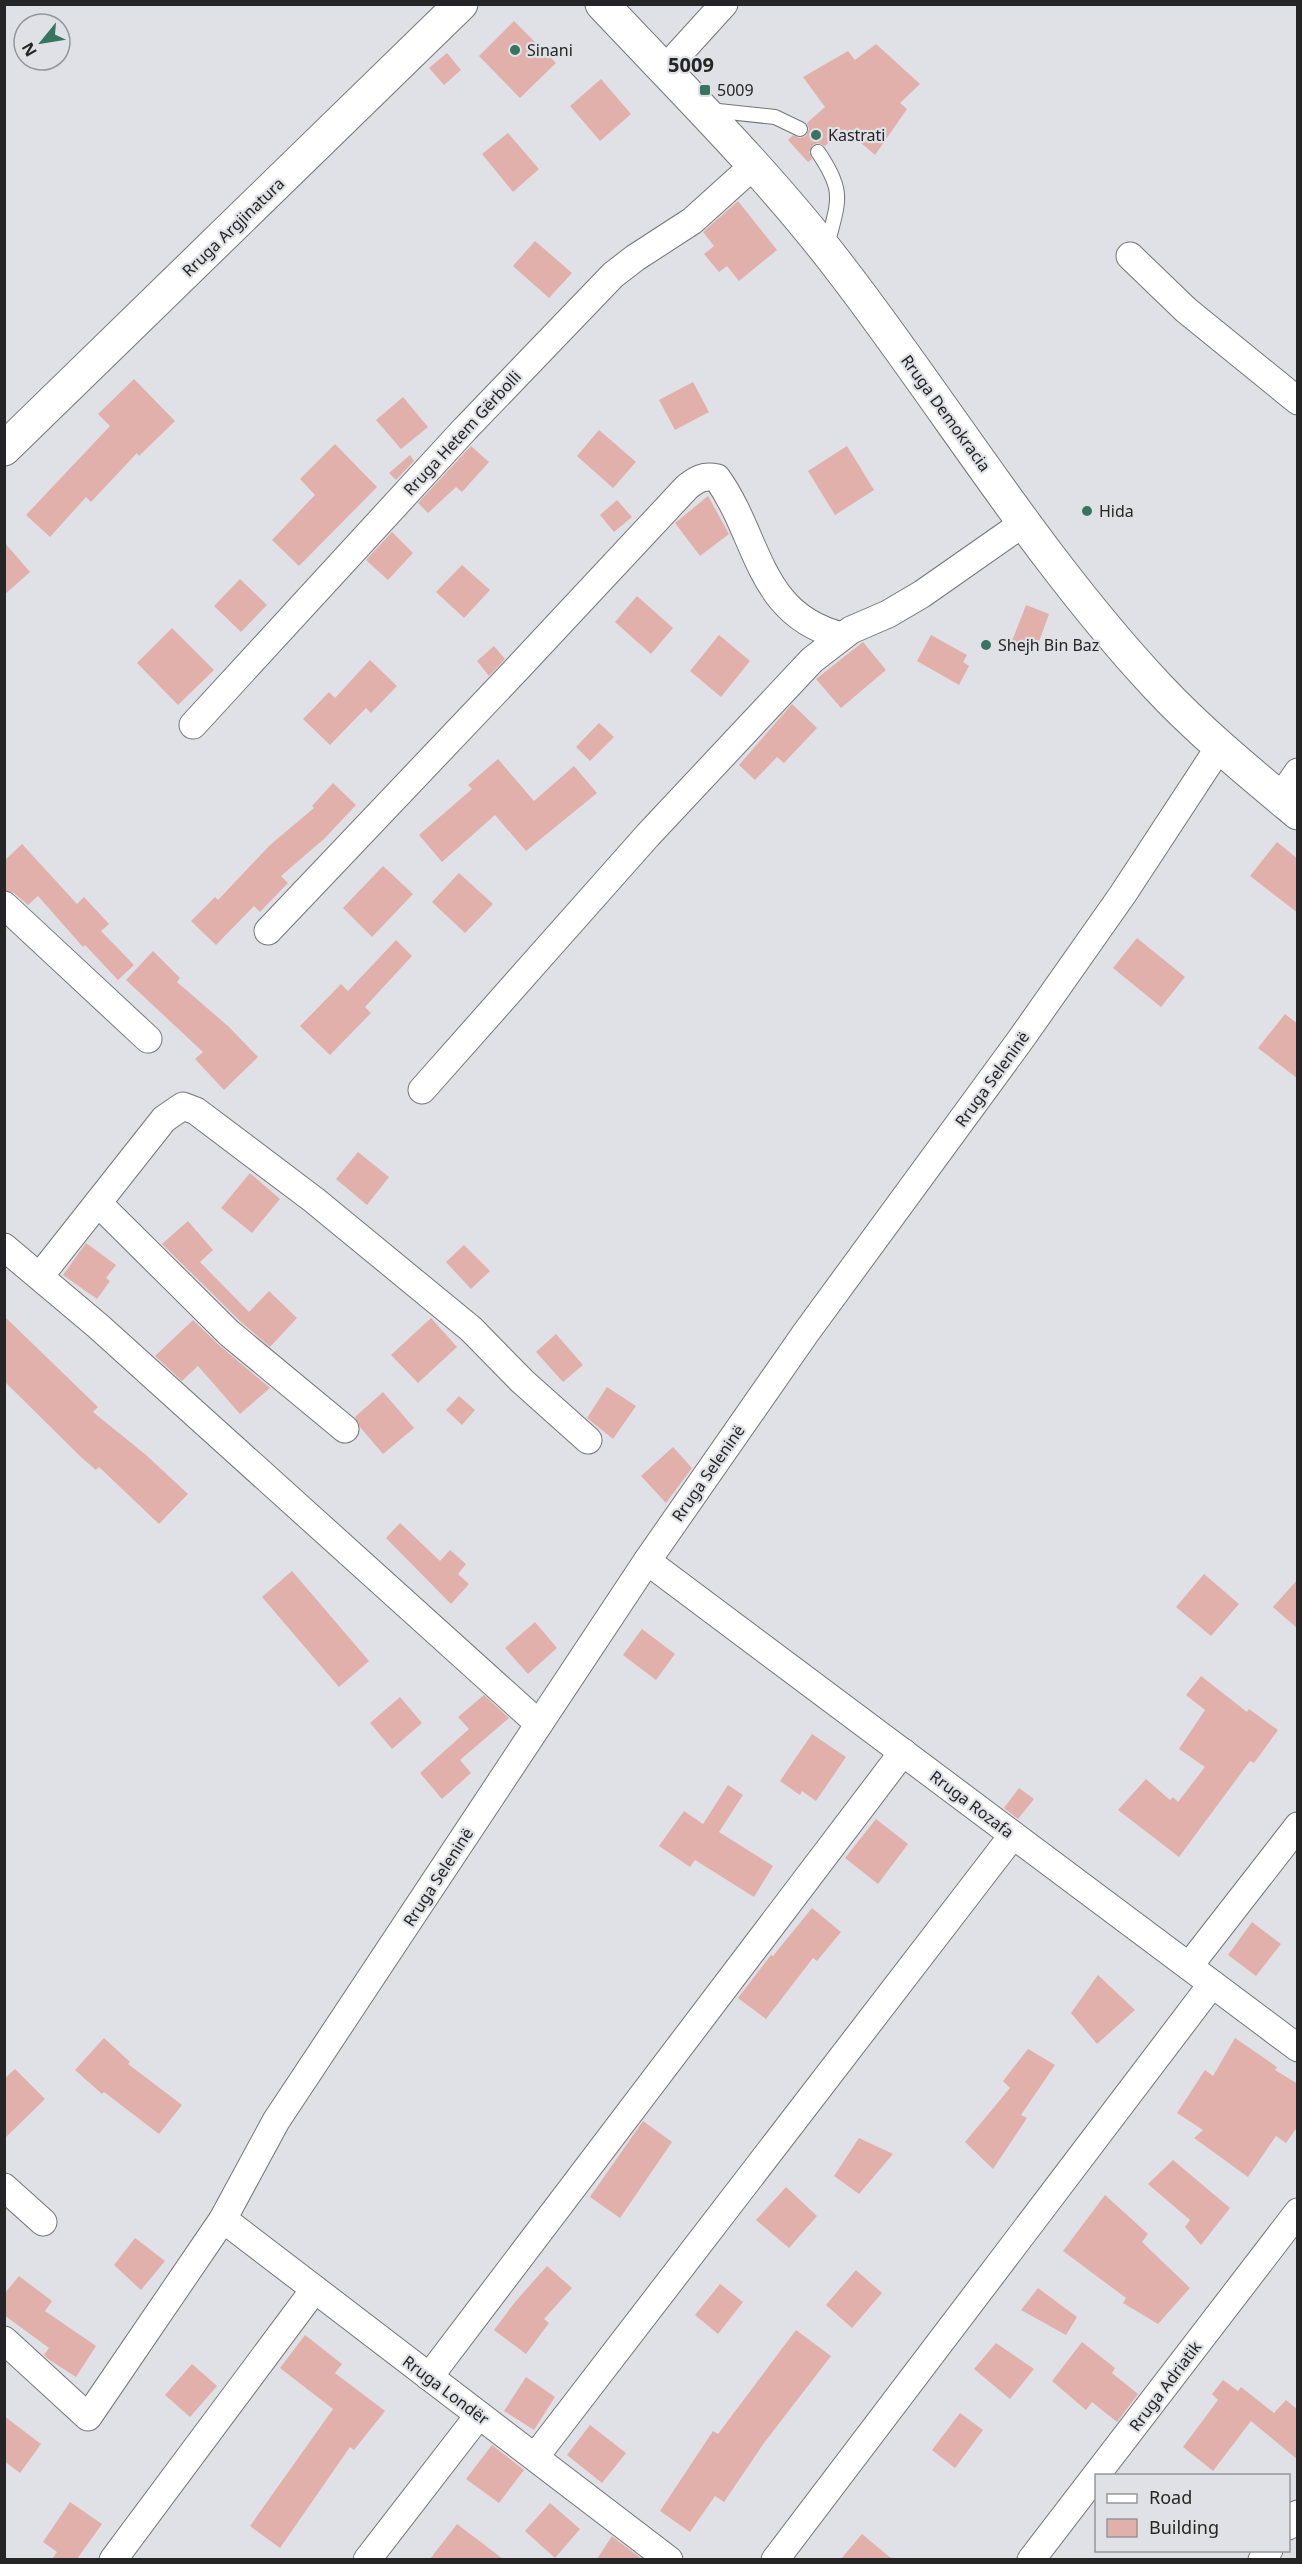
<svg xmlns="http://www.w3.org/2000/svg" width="1302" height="2564" font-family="'Noto Sans',sans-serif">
<rect width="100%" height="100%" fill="#e0e1e6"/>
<g fill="#e1b0ab">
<path d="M 514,21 L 556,63 L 520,98 L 479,56 Z"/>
<path d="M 876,44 L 920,84 L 900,103 L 907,109 L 875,155 L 845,129 L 825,146 L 818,143 L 813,145 L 809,152 L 812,159 L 808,162 L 788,140 L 793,135 L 800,138 L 806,136 L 809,129 L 807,123 L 825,107 L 803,77 L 848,51 L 855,60 Z"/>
<path d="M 447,53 L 461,70 L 444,85 L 429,68 Z"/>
<path d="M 601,79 L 631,114 L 600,141 L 570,106 Z"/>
<path d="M 508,133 L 539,169 L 513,192 L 482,154 Z"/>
<path d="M 738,201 L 777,250 L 739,281 L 727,266 L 719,272 L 704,254 L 714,246 L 703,232 Z"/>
<path d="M 535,241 L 572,273 L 549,298 L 513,266 Z"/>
<path d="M 134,379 L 175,421 L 139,456 L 137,453 L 91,502 L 86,497 L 50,537 L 26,515 L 110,426 L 98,414 Z"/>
<path d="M 693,382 L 709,412 L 675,430 L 659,400 Z"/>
<path d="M 403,397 L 428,427 L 401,449 L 376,420 Z"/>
<path d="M 599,430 L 636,462 L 613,488 L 577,456 Z"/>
<path d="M 335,444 L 377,487 L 299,566 L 272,540 L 315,495 L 300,479 Z"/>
<path d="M 471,446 L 489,462 L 462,492 L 456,487 L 428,513 L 418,503 Z"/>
<path d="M 847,446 L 874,490 L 835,515 L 808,471 Z"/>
<path d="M 410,455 L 414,461 L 396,480 L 389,473 Z"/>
<path d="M 708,496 L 729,534 L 700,556 L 675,523 Z"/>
<path d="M 617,500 L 632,517 L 614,532 L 600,515 Z"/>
<path d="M 392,532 L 413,553 L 388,580 L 366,560 Z"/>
<path d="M 4,542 L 30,572 L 4,595 Z"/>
<path d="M 462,565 L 490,590 L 464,618 L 436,592 Z"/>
<path d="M 240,579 L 267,605 L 241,632 L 214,606 Z"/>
<path d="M 637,596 L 673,628 L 651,654 L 615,622 Z"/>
<path d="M 1026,605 L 1049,614 L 1036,650 L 1012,641 Z"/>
<path d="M 172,628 L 214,670 L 178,705 L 137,663 Z"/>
<path d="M 719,635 L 750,661 L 721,697 L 690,671 Z"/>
<path d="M 931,635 L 967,655 L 963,662 L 969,666 L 959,685 L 917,661 Z"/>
<path d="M 863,642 L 886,670 L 841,708 L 816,679 Z"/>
<path d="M 494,646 L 505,659 L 489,676 L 477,661 Z"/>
<path d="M 370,660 L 397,686 L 371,713 L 366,708 L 330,745 L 303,719 L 329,692 L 335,698 Z"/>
<path d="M 792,704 L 817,728 L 784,763 L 777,757 L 755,780 L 739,765 Z"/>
<path d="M 599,723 L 614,737 L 590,761 L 576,747 Z"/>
<path d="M 498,759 L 534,801 L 574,766 L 597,793 L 526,851 L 495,815 L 442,862 L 419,835 L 472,789 L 468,785 Z"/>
<path d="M 333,783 L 356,805 L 325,838 L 281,876 L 288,883 L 260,912 L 254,906 L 216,945 L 191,921 L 215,897 L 218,900 L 270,845 L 314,808 L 312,806 Z"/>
<path d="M 1277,842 L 1298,859 L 1298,913 L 1250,876 Z"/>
<path d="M 22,844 L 77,904 L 84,897 L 109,924 L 101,931 L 134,965 L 118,980 L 85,945 L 83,947 L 38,896 L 28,905 L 14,893 L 4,890 L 4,861 Z"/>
<path d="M 383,866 L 413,894 L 372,937 L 343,908 Z"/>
<path d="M 459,873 L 493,904 L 465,933 L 432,902 Z"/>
<path d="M 1137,938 L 1185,977 L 1161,1007 L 1113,968 Z"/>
<path d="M 396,940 L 412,956 L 365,1007 L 371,1013 L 330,1055 L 300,1026 L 341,984 L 348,991 Z"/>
<path d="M 153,951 L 180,978 L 177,982 L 229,1027 L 258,1057 L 224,1090 L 195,1059 L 203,1052 L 126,980 Z"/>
<path d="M 1285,1014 L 1298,1024 L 1298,1079 L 1258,1048 Z"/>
<path d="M 358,1152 L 389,1177 L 367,1205 L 336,1179 Z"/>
<path d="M 250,1173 L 280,1199 L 252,1233 L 221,1208 Z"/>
<path d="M 188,1221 L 213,1250 L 200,1262 L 249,1312 L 269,1291 L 297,1318 L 270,1347 L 240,1321 L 162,1244 Z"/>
<path d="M 86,1243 L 116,1265 L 106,1278 L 110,1281 L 97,1299 L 63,1275 Z"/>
<path d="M 464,1245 L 490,1271 L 471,1289 L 446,1262 Z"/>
<path d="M 4,1316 L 98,1407 L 93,1412 L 146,1455 L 188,1494 L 159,1524 L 99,1467 L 96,1470 L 82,1458 L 4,1381 Z"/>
<path d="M 431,1318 L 457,1347 L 418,1383 L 391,1355 Z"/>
<path d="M 193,1320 L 219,1345 L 270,1388 L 240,1414 L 198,1366 L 182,1381 L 155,1356 Z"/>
<path d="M 556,1334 L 583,1365 L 563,1382 L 536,1352 Z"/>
<path d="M 607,1387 L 636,1406 L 613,1439 L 587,1418 Z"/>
<path d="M 383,1392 L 414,1428 L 383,1454 L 360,1427 L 355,1417 Z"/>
<path d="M 459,1396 L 475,1410 L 462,1425 L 446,1410 Z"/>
<path d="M 673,1447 L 692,1468 L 666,1503 L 641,1476 Z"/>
<path d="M 400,1523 L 440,1561 L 450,1550 L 466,1564 L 458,1574 L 469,1584 L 451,1604 L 386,1538 Z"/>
<path d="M 292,1571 L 369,1661 L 339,1687 L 262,1597 Z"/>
<path d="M 1204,1574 L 1239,1604 L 1211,1636 L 1176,1607 Z"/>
<path d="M 1298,1579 L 1298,1629 L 1273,1607 Z"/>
<path d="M 535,1622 L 557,1648 L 528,1674 L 505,1648 Z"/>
<path d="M 642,1629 L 675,1654 L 656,1680 L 623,1655 Z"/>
<path d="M 1201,1676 L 1247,1712 L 1249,1709 L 1278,1730 L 1254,1763 L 1250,1761 L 1179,1857 L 1118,1810 L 1146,1779 L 1170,1800 L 1173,1797 L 1178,1802 L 1205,1767 L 1179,1749 L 1205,1710 L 1186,1695 Z"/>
<path d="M 484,1695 L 509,1718 L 460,1760 L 471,1773 L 442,1799 L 420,1773 L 469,1729 L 458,1717 Z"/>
<path d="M 400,1697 L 422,1723 L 392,1749 L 370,1723 Z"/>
<path d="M 812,1734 L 846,1757 L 816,1801 L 802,1791 L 800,1795 L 780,1781 Z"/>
<path d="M 728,1785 L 743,1795 L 719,1832 L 773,1866 L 754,1897 L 695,1860 L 690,1867 L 659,1846 L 684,1811 L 703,1824 Z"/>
<path d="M 1019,1788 L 1034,1799 L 1018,1819 L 1004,1808 Z"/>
<path d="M 876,1819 L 908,1844 L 878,1884 L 845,1858 Z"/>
<path d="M 812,1908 L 841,1932 L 817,1961 L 813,1958 L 766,2019 L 738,1998 L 771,1955 L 773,1956 Z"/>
<path d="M 1252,1922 L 1281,1944 L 1256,1976 L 1228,1955 Z"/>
<path d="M 1098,1975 L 1135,2010 L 1097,2044 L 1071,2013 Z"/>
<path d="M 104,2038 L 130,2062 L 128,2064 L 182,2105 L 159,2134 L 104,2092 L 102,2094 L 75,2070 Z"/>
<path d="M 1235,2038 L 1277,2067 L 1275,2070 L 1298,2084 L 1298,2126 L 1286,2143 L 1276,2136 L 1248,2177 L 1194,2138 L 1203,2130 L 1177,2113 L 1205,2070 L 1213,2076 Z"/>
<path d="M 1028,2049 L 1055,2065 L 1021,2115 L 1027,2118 L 993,2169 L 965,2142 L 1010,2088 L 1003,2081 Z"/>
<path d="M 15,2069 L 45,2099 L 4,2139 L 4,2079 Z"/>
<path d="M 643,2121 L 672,2142 L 620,2218 L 590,2197 Z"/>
<path d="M 859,2138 L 893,2154 L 859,2194 L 834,2176 Z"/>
<path d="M 1173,2160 L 1230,2208 L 1201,2245 L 1185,2227 L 1190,2220 L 1148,2184 Z"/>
<path d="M 786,2187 L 817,2216 L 789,2248 L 756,2220 Z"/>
<path d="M 1105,2195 L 1148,2234 L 1142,2242 L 1190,2288 L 1158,2324 L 1123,2303 L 1126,2298 L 1063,2251 Z"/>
<path d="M 135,2238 L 165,2261 L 141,2290 L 114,2265 Z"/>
<path d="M 547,2266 L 572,2288 L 544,2319 L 549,2323 L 526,2354 L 494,2330 L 515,2302 Z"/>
<path d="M 856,2270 L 882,2293 L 852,2328 L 826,2305 Z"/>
<path d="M 19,2276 L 52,2301 L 45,2311 L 96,2346 L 76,2377 L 48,2359 L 44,2355 L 49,2348 L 4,2315 L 4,2294 Z"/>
<path d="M 720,2284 L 743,2302 L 718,2334 L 695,2315 Z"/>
<path d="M 1038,2288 L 1077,2317 L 1066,2335 L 1021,2310 Z"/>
<path d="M 796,2330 L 831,2356 L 764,2443 L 724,2502 L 715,2496 L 690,2532 L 660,2511 L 713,2431 L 718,2434 Z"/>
<path d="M 305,2335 L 342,2364 L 335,2373 L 385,2411 L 354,2450 L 350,2447 L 280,2548 L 250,2526 L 333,2409 L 280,2368 Z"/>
<path d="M 1082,2342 L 1115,2368 L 1112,2373 L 1138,2394 L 1117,2422 L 1092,2402 L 1086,2410 L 1052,2381 Z"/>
<path d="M 996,2343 L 1034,2369 L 1010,2399 L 974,2369 Z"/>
<path d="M 192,2364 L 217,2386 L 190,2417 L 165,2395 Z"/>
<path d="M 526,2377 L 555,2397 L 534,2430 L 504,2411 Z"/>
<path d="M 1223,2380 L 1238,2391 L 1241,2387 L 1274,2413 L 1286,2400 L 1298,2410 L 1298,2460 L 1251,2421 L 1213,2471 L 1183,2447 L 1218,2400 L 1212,2394 Z"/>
<path d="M 960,2413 L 983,2430 L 955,2468 L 932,2450 Z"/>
<path d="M 4,2416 L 41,2444 L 20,2473 L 4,2461 Z"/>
<path d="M 590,2425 L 626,2453 L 602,2483 L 567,2455 Z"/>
<path d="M 492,2445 L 524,2470 L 499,2503 L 466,2479 Z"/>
<path d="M 70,2502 L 102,2524 L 77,2559 L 52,2559 L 57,2552 L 43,2542 Z"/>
<path d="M 550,2503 L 580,2529 L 555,2558 L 525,2531 Z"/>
<path d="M 457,2524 L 503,2559 L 430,2559 Z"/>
<path d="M 862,2534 L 892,2559 L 841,2559 Z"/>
<path d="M 612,2536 L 613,2537 L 642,2559 L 597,2559 Z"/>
</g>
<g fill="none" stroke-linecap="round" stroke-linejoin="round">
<defs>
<g id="service">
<path d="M 709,110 L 775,117 L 800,129"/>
<path d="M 818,152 C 846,193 838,201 827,246"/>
</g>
<g id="minor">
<path d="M 664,70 L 724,4"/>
<path d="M 1130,256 L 1186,310 L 1298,401"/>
<path d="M 193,725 L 465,429 L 613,275 L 635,258 L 692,221 L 753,166"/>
<path d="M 1280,798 L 1298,772"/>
<path d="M 4,905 L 148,1039"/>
<path d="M 268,931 L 516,670 L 687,487 C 697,479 704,475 717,478 C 760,538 757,615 842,636"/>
<path d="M 422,1090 L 648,835 L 812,660 L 851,630 L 888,614 L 922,594 L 1025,522"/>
<path d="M 98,1203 L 229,1333 L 345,1429"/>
<path d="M 4,1247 L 98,1326 L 539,1724"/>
<path d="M 40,1276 L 164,1119 L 183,1106 L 196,1111 L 314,1200 L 471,1329 L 522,1381 L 588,1440"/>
<path d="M 647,1561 L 1298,2048"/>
<path d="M 1189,1966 L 1298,1826"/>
<path d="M 4,2187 L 43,2222"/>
<path d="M 223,2219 L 669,2560"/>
<path d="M 4,2340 L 88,2417 L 223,2219 L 276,2121 L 647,1561 L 805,1334 L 1021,1039 L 1123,894 L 1220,746"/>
<path d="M 429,2377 L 903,1752"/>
<path d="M 535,2457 L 1013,1835"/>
<path d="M 1288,2526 L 1298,2514"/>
<path d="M 113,2560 L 314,2290"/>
<path d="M 367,2560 L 479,2415"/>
<path d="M 775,2560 L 1212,1984"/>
<path d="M 1031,2560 L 1298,2212"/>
<path d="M 1262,2560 L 1269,2550"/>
</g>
<path id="tertiary" d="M 4,449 L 461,4"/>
<path id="secondary" d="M 602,4 C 684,91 771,177 843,272 C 948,409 1039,560 1158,687 C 1200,732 1250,773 1298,813"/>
</defs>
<use href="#service" stroke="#747579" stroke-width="16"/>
<use href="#minor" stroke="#747579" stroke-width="29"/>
<use href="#tertiary" stroke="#747579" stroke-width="35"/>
<use href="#secondary" stroke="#747579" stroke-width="35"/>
<use href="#service" stroke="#fff" stroke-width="14"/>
<use href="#minor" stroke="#fff" stroke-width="27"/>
<use href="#tertiary" stroke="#fff" stroke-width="33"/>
<use href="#secondary" stroke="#fff" stroke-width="33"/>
</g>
<g fill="#377562" stroke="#e0e1e6" stroke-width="2">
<circle cx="515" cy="50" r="6"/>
<rect x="699" y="84" width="12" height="12" rx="3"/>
<circle cx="816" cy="135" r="6"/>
<circle cx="1087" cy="511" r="6"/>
<circle cx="986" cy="645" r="6"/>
</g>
<g text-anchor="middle" stroke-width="4.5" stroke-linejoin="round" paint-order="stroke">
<g font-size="16" fill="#252527" stroke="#e0e1e6" text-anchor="start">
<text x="527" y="56">Sinani</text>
<text x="717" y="96">5009</text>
<text x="828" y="141">Kastrati</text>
<text x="1099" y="517">Hida</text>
<text x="998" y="651">Shejh Bin Baz</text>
</g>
<g font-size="16" fill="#252527" stroke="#e0e1e6">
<text transform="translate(233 227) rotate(-44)" y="6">Rruga Argjinatura</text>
<text transform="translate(946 413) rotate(54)" y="6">Rruga Demokracia</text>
<text transform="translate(462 433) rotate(-47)" y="6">Rruga Hetem Gërbolli</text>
<text transform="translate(992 1079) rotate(-54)" y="6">Rruga Seleninë</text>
<text transform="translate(708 1473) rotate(-55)" y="6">Rruga Seleninë</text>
<text transform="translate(972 1804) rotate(37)" y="6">Rruga Rozafa</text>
<text transform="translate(438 1877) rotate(-57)" y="6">Rruga Seleninë</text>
<text transform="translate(1165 2386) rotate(-53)" y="6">Rruga Adriatik</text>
<text transform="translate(446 2390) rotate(37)" y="6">Rruga Londër</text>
</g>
<g font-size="20" font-weight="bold" fill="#252527" stroke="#e0e1e6">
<text x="691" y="72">5009</text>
</g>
</g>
<rect width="1302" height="2564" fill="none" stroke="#252527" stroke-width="12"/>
<rect x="1095" y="2474" width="195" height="78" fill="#e0e1e6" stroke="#95969a" stroke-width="1.5"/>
<rect x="1107" y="2494" width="30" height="9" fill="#ffffff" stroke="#95969a" stroke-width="1.5"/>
<text x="1149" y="2504" font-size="18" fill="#252527">Road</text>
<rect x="1107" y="2519" width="30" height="18" fill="#e1b0ab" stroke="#95969a" stroke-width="1.5"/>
<text x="1149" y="2534" font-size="18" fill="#252527">Building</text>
<g transform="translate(42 42) rotate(240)"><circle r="28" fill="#e0e1e6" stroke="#95969a" stroke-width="1.5"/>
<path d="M0-4.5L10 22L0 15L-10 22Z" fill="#377562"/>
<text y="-9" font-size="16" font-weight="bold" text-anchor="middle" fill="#252527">N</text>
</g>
</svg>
